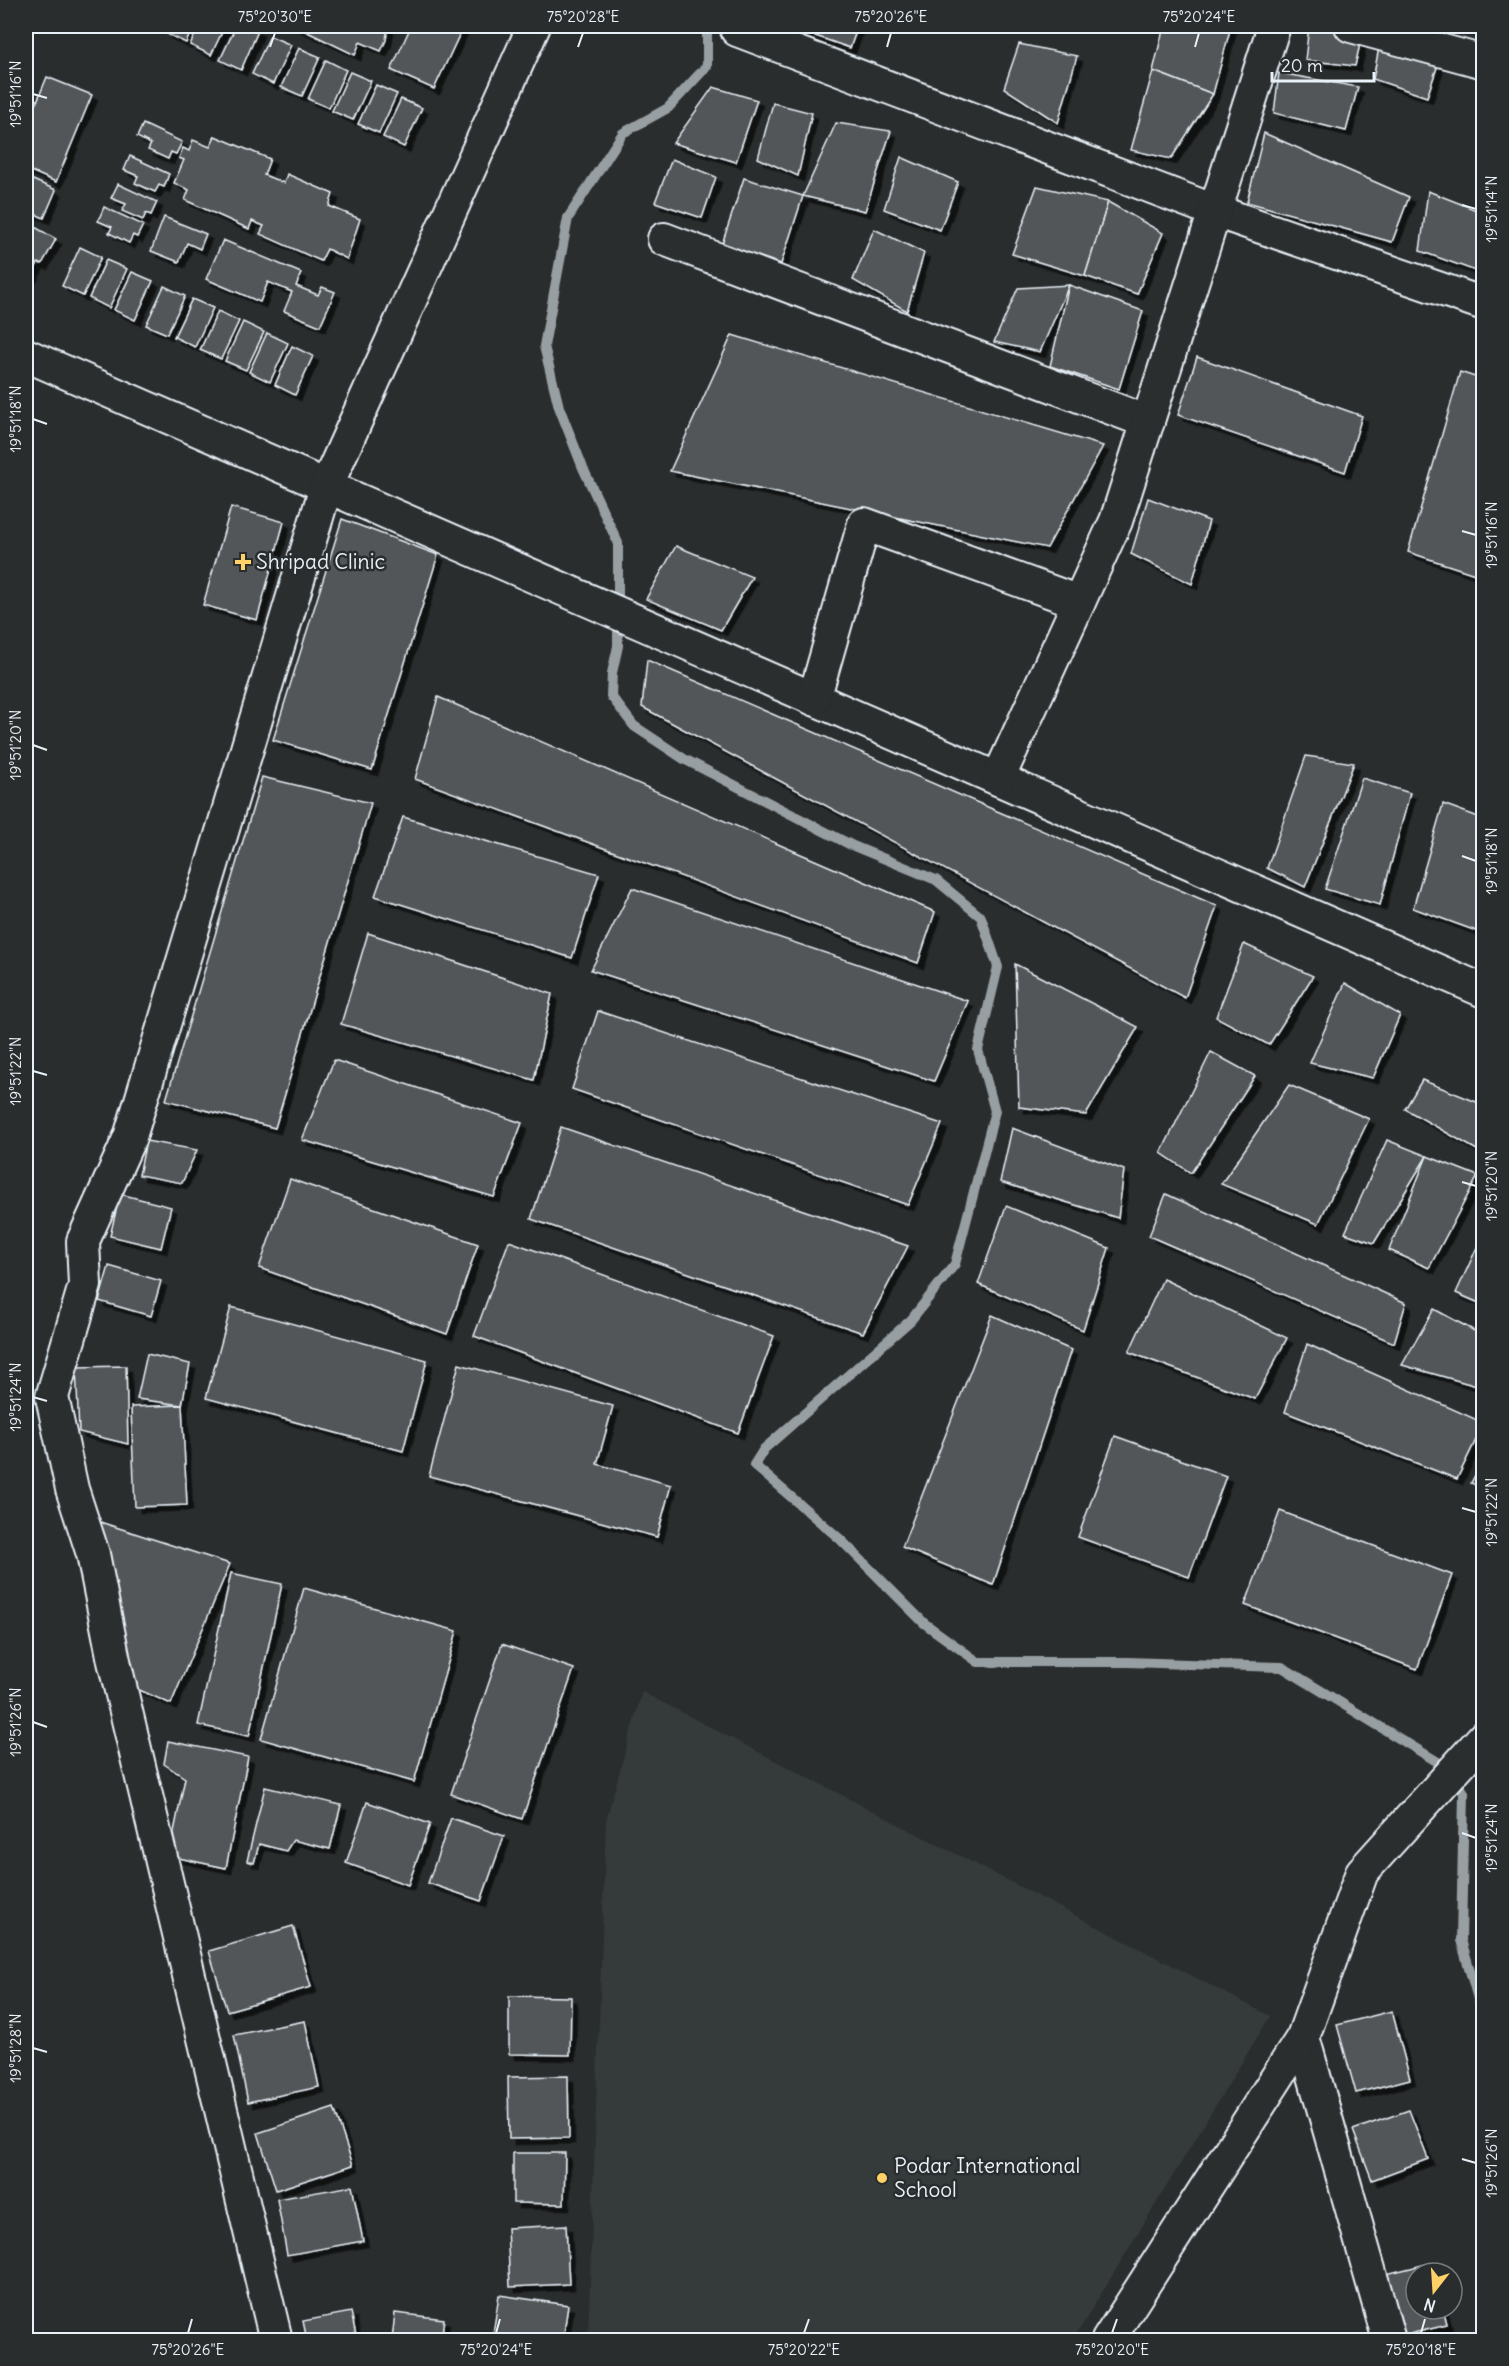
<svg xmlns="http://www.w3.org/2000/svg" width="1509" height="2366" font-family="Delius,sans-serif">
<defs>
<filter id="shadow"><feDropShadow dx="5.5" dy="5.5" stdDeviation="0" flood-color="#0009"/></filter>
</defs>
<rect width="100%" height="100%" fill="#2a2d2e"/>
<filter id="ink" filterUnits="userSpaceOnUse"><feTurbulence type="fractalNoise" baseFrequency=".0167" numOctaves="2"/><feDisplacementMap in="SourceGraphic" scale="12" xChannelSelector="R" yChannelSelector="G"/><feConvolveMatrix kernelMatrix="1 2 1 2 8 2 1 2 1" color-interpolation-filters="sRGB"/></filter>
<g filter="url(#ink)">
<path fill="#363a3b" d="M 642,1692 L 1270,2016 L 1073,2340 L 588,2340 L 606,1820 Z"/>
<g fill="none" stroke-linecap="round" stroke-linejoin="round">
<path stroke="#989fa3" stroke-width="10" d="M 707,26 L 707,66 L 668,108 L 623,133 L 568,218 L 544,346 L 559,407 L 583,468 L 618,543 L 618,646 L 612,673 L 611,696 L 634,726 L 684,759 L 851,845 L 936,880 L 981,917 L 998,967 L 978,1050 L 995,1111 L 955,1264 L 911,1320 L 764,1449 L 754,1465 L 840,1539 L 924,1623 L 978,1662 L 1128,1662 L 1282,1667 L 1451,1770 L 1464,1793 L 1461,1940 L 1484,2019"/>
</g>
<g fill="#535759" stroke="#e8f1f8" stroke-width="1.5" filter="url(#shadow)">
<path d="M 168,26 L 193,26 L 186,43 L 165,33 Z"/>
<path d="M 199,26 L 225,26 L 211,55 L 190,45 Z"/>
<path d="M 236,26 L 247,26 L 258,31 L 241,70 L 220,60 Z"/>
<path d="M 295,26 L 388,26 L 386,40 L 381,51 L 360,42 L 355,55 Z"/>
<path d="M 411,26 L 463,27 L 434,89 L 391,70 Z"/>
<path d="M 787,26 L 858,26 L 850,48 Z"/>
<path d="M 1164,26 L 1231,26 L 1213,94 L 1153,71 Z"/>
<path d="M 1309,26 L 1364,26 L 1355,66 L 1305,60 Z"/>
<path d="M 1383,26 L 1451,26 L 1427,97 L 1373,79 Z"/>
<path d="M 270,36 L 291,45 L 273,84 L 252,74 Z"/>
<path d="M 1019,44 L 1077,56 L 1058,123 L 1004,88 Z"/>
<path d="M 299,48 L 320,57 L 302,96 L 281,87 Z"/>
<path d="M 326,60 L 346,70 L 329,108 L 308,99 Z"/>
<path d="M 1153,71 L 1213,94 L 1171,159 L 1131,150 Z"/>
<path d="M 350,72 L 371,81 L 353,120 L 332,111 Z"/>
<path d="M 1279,73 L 1358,87 L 1346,131 L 1274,113 Z"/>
<path d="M 47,77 L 92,95 L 56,182 L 26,169 L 26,128 Z"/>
<path d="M 376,85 L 397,94 L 379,133 L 358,124 Z"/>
<path d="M 713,87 L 757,100 L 736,162 L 673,143 Z"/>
<path d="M 401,99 L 422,108 L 404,147 L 383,137 Z"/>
<path d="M 773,103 L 812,113 L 798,176 L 758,158 Z"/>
<path d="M 836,123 L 891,131 L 865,211 L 803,196 Z"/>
<path d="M 143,124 L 182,142 L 176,154 L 171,152 L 168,159 L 148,150 L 151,144 L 137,137 Z"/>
<path d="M 1264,133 L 1409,197 L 1392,242 L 1247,202 Z"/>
<path d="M 215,136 L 270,159 L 264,175 L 284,183 L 287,174 L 333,194 L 329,206 L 360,219 L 347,259 L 327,249 L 321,261 L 260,234 L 264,226 L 252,221 L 249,229 L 185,200 L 189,190 L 174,183 L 184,160 L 179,158 L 183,148 L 189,151 L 193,140 L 210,147 Z"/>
<path d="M 130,156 L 169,174 L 164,187 L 159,185 L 155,192 L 135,183 L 138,176 L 124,170 Z"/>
<path d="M 901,157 L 958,182 L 940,230 L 884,209 Z"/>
<path d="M 672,159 L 716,177 L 702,218 L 655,202 Z"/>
<path d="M 26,177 L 56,190 L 44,218 L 26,210 Z"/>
<path d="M 744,178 L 803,196 L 781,264 L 722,244 Z"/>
<path d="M 118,184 L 157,202 L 151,215 L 146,213 L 143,220 L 122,211 L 126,204 L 111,198 Z"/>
<path d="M 1037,186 L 1108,202 L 1085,276 L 1012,254 Z"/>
<path d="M 1428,191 L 1484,213 L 1484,274 L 1420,251 Z"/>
<path d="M 1108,202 L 1163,233 L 1137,294 L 1085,276 Z"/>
<path d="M 104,207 L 143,225 L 137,237 L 133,235 L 129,243 L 109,233 L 112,227 L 98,221 Z"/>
<path d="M 164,217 L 206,234 L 200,249 L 187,243 L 179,262 L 151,251 Z"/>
<path d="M 26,222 L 56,239 L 42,264 L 38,263 L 31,276 L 26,273 Z"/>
<path d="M 874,229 L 924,253 L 907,311 L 853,280 Z"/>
<path d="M 223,240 L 301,273 L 296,286 L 318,295 L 322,287 L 335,292 L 320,326 L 284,311 L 292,292 L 268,282 L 260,302 L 206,279 Z"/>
<path d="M 80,247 L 101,257 L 83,296 L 62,286 Z"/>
<path d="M 106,260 L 127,269 L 109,308 L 89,298 Z"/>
<path d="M 132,272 L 153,281 L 135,320 L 114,310 Z"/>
<path d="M 1069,285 L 1143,311 L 1119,389 L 1050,366 Z"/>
<path d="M 1069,285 L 1040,352 L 994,342 L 1018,288 Z"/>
<path d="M 164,286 L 185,296 L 167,334 L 146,325 Z"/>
<path d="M 192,299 L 213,308 L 195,347 L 174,337 Z"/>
<path d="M 218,311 L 239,321 L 221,359 L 200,350 Z"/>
<path d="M 243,322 L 264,332 L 246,370 L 225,361 Z"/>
<path d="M 267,333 L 288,343 L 270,382 L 249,372 Z"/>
<path d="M 732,335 L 1103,446 L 1047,548 L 670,471 Z"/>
<path d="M 292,346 L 313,356 L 295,395 L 275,385 Z"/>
<path d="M 1197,357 L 1362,416 L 1345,472 L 1178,415 Z"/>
<path d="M 1460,372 L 1484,380 L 1484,577 L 1408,552 Z"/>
<path d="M 1148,498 L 1209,521 L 1192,584 L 1131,554 Z"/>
<path d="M 231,507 L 284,522 L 257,620 L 203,605 Z"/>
<path d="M 342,519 L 438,555 L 372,770 L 273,740 Z"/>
<path d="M 676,546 L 752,577 L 721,630 L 646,599 Z"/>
<path d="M 647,660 L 1217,906 L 1185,998 L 642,707 Z"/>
<path d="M 438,697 L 935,912 L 918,963 L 415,779 Z"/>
<path d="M 1306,756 L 1354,763 L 1305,887 L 1267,868 Z"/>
<path d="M 262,777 L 371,803 L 275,1128 L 166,1100 Z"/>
<path d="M 1362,778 L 1410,793 L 1380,905 L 1325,889 Z"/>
<path d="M 1443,804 L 1484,819 L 1484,915 L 1479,932 L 1413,908 Z"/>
<path d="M 403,817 L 599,874 L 572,958 L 375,896 Z"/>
<path d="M 632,888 L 968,1001 L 934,1081 L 591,970 Z"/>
<path d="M 368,933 L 552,994 L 534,1080 L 341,1024 Z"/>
<path d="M 1244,944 L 1313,976 L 1269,1045 L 1216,1017 Z"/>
<path d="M 1015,964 L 1138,1027 L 1086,1115 L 1019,1107 Z"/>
<path d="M 1345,983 L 1400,1015 L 1373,1078 L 1310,1063 Z"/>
<path d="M 598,1011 L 942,1124 L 908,1205 L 572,1089 Z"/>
<path d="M 1211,1052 L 1255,1076 L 1191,1173 L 1161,1153 Z"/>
<path d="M 334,1060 L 522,1123 L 494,1197 L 302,1140 Z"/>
<path d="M 1422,1080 L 1484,1105 L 1484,1154 L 1405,1109 Z"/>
<path d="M 1289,1085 L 1369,1119 L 1318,1224 L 1221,1184 Z"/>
<path d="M 561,1127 L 908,1246 L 863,1333 L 531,1219 Z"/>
<path d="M 1012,1128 L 1124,1170 L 1118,1218 L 1000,1182 Z"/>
<path d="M 1387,1140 L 1427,1156 L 1374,1243 L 1345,1233 Z"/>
<path d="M 146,1141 L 197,1150 L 182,1183 L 139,1175 Z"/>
<path d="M 1427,1156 L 1478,1176 L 1429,1268 L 1389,1250 Z"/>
<path d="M 290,1179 L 478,1244 L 447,1334 L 259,1268 Z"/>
<path d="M 120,1194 L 171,1207 L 161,1248 L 110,1236 Z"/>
<path d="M 1166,1194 L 1406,1303 L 1394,1343 L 1149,1236 Z"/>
<path d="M 1006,1206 L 1109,1248 L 1083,1330 L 978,1284 Z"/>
<path d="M 1484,1232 L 1484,1305 L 1456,1293 Z"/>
<path d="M 509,1241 L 774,1336 L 738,1433 L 474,1336 Z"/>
<path d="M 109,1266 L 161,1281 L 151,1316 L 99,1301 Z"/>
<path d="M 1163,1279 L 1287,1338 L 1255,1399 L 1129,1352 Z"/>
<path d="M 231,1307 L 427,1360 L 403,1451 L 206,1398 Z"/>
<path d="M 1434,1309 L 1484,1336 L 1484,1388 L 1402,1365 Z"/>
<path d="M 992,1315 L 1071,1350 L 993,1585 L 902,1547 Z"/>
<path d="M 1307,1344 L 1484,1423 L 1457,1479 L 1285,1412 Z"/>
<path d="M 147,1354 L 190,1364 L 182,1405 L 137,1399 Z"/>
<path d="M 459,1364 L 613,1406 L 597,1464 L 671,1485 L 657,1537 L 429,1476 Z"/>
<path d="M 126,1366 L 128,1444 L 79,1432 L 76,1367 Z"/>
<path d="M 182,1405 L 187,1505 L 135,1507 L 131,1407 Z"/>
<path d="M 1115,1436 L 1226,1476 L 1189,1577 L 1078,1537 Z"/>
<path d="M 1484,1458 L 1484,1489 L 1471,1483 Z"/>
<path d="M 1280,1511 L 1452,1575 L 1417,1669 L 1245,1605 Z"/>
<path d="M 94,1520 L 230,1564 L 171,1704 L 135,1688 Z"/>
<path d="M 231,1573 L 282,1584 L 249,1736 L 198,1725 Z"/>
<path d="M 304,1588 L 457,1631 L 414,1782 L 261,1739 Z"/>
<path d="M 502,1644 L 574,1669 L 522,1819 L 451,1794 Z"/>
<path d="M 168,1741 L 248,1757 L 226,1868 L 169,1856 L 185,1778 L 164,1764 Z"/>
<path d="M 265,1787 L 341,1805 L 330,1849 L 293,1840 L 286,1851 L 259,1844 L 254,1863 L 247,1861 Z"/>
<path d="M 367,1802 L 430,1824 L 408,1885 L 346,1863 Z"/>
<path d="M 451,1818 L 504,1836 L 481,1901 L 428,1883 Z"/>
<path d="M 293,1926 L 311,1987 L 227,2011 L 209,1951 Z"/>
<path d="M 509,1996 L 571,1997 L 570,2055 L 509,2054 Z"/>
<path d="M 1392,2011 L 1410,2079 L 1356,2093 L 1337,2025 Z"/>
<path d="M 305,2021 L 319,2087 L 248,2102 L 234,2035 Z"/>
<path d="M 568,2076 L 569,2138 L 509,2139 L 508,2077 Z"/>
<path d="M 334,2108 L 353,2165 L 276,2190 L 258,2133 Z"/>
<path d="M 1409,2110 L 1428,2159 L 1372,2180 L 1353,2130 Z"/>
<path d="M 513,2153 L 565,2153 L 564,2204 L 513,2203 Z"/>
<path d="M 352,2186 L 363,2241 L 287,2255 L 277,2199 Z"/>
<path d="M 566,2225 L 569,2284 L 510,2287 L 507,2228 Z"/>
<path d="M 1431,2263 L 1434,2273 L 1416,2273 L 1416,2309 L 1443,2309 L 1447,2325 L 1401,2336 L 1386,2274 Z"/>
<path d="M 499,2295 L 568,2305 L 563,2340 L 492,2340 Z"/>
<path d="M 351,2312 L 357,2340 L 307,2340 L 303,2321 Z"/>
<path d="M 395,2313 L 444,2319 L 441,2340 L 392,2340 Z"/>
</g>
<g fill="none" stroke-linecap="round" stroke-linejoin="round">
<defs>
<g id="minor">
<path d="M 1351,26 L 1484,62"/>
<path d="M 737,30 L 1215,211 L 1484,304"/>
<path d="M 664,239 L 1148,422"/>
<path d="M 26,355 L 1484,991"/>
<path d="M 814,699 L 864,524 L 1079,602"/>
<path d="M 998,779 L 1116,521 L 1274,26"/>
<path d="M 1303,2037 L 1389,2340"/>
<path d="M 276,2340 L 114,1661 L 93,1554 L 72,1489 L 52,1397 L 85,1285 L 83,1241 L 130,1137 L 326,487 L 534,26"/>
<path d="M 1108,2340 L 1303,2037 L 1362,1872 L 1484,1737"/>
</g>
</defs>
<use href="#minor" stroke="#e8f1f8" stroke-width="36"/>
<use href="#minor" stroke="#2a2d2e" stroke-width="32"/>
</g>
</g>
<path fill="none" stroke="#e8f1f8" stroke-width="2" d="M 270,47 L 275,33M 578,47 L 583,33M 887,47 L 891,33M 1195,47 L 1199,33M 33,94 L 47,98M 1462,205 L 1476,209M 33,419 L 47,424M 1462,531 L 1476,535M 33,745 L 47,750M 1462,856 L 1476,861M 33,1071 L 47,1075M 1462,1182 L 1476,1186M 33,1397 L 47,1401M 1462,1508 L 1476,1512M 33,1722 L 47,1727M 1462,1833 L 1476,1838M 33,2048 L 47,2052M 1462,2159 L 1476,2163M 188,2333 L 192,2319M 496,2333 L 500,2319M 804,2333 L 809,2319M 1112,2333 L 1117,2319M 1421,2333 L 1425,2319"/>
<g fill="#ffd166" stroke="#2a2d2e" stroke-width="2">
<path d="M240 553h6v6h6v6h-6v6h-6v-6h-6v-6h6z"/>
<circle cx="882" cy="2178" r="6"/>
</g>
<g text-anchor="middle" stroke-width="5" stroke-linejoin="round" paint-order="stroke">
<g font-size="21" fill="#e8f1f8" stroke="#2a2d2e" text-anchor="start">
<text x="256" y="569">Shripad Clinic</text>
<text x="894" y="2173">Podar International<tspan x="894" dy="24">School</tspan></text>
</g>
</g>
<rect width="1509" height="2366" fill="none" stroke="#2a2d2e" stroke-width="66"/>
<g transform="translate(1434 2291) rotate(197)"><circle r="28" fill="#2a2d2e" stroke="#767b7f" stroke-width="1.5"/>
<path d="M0-4.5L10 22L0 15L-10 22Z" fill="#ffd166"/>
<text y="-9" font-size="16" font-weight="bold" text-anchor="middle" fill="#e8f1f8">N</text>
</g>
<path d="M1272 72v9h102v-9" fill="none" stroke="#e8f1f8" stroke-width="3"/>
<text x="1281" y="72" font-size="18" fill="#e8f1f8" stroke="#2a2d2e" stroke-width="4.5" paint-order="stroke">20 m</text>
<rect x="33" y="33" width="1443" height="2300" fill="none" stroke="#e8f1f8" stroke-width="2"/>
<g font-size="15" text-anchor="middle" fill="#e8f1f8">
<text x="275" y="22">75°20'30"E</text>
<text x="583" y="22">75°20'28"E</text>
<text x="891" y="22">75°20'26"E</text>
<text x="1199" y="22">75°20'24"E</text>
<text transform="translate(16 94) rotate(-90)" y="5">19°51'16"N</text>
<text transform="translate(1492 209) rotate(-90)" y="5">19°51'14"N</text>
<text transform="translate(16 419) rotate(-90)" y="5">19°51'18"N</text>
<text transform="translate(1492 535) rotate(-90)" y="5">19°51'16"N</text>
<text transform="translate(16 745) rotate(-90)" y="5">19°51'20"N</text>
<text transform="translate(1492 861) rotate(-90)" y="5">19°51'18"N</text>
<text transform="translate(16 1071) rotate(-90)" y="5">19°51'22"N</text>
<text transform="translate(1492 1186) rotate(-90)" y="5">19°51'20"N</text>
<text transform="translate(16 1397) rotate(-90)" y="5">19°51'24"N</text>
<text transform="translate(1492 1512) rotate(-90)" y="5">19°51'22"N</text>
<text transform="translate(16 1722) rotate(-90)" y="5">19°51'26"N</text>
<text transform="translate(1492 1838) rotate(-90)" y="5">19°51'24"N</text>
<text transform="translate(16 2048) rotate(-90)" y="5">19°51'28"N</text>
<text transform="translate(1492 2163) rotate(-90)" y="5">19°51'26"N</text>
<text x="188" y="2355">75°20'26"E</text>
<text x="496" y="2355">75°20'24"E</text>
<text x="804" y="2355">75°20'22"E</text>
<text x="1112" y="2355">75°20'20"E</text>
<text x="1421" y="2355">75°20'18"E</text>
</g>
</svg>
